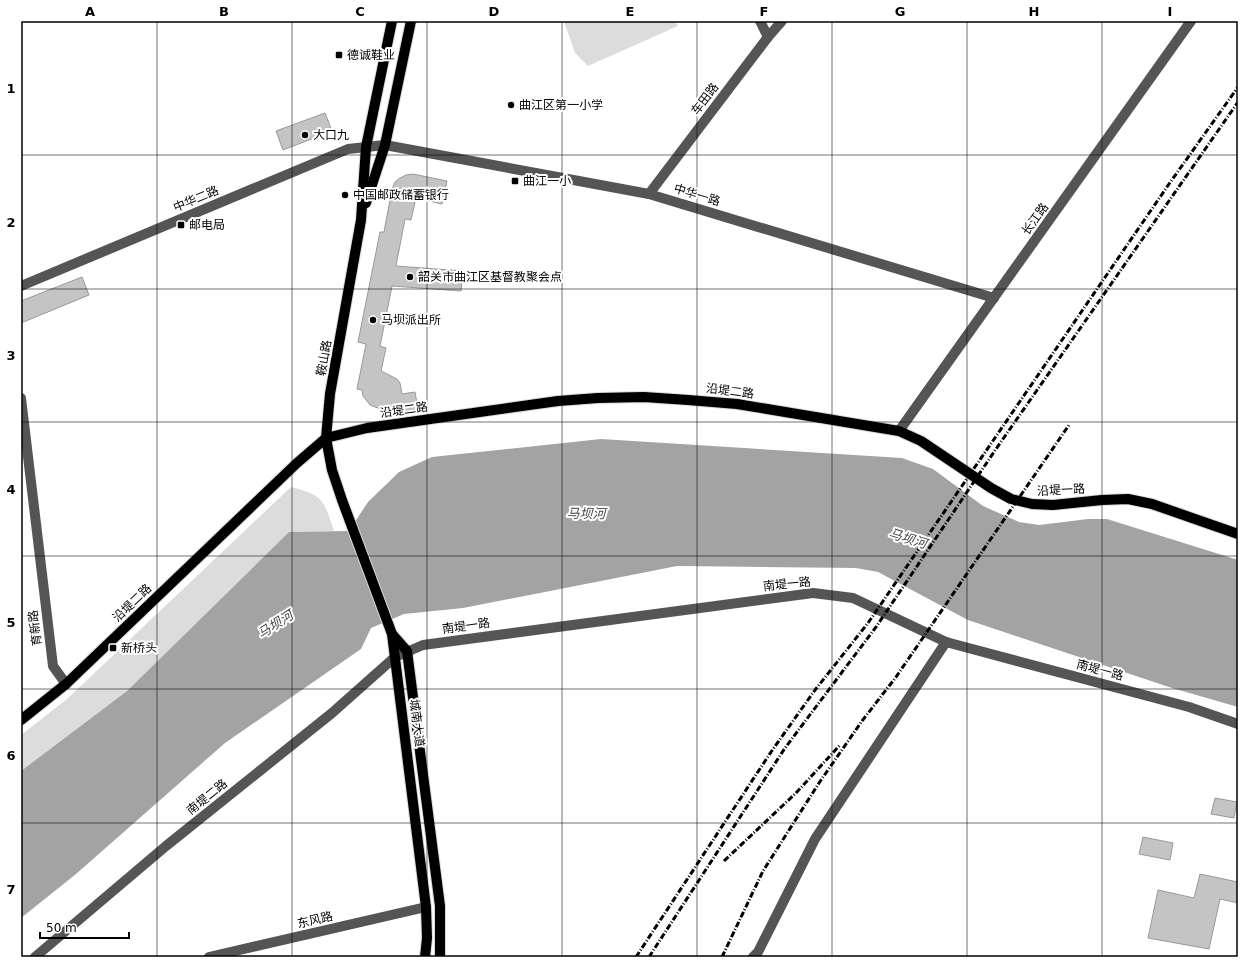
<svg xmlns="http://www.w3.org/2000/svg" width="1259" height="978" font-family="'DejaVu Sans','Noto Sans SC',sans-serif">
<rect width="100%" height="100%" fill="#fff"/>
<g fill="#dcdcdc">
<path d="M 564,21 L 675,21 L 678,26 L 588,66 L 575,53 Z"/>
<path d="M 291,487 C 324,495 324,501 334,531 L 289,532 L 127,691 L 21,771 L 21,735 L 67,699 Z"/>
</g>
<path fill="#a3a3a3" d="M 601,439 L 902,458 L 933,469 L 983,506 L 1019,522 L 1039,525 L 1088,519 L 1107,519 L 1238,560 L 1238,707 L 1172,688 L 968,620 L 878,572 L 856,568 L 677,566 L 463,608 L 404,614 L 371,628 L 361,649 L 225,743 L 76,874 L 21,918 L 21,771 L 127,691 L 289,532 L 349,531 L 368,502 L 399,472 L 432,457 Z"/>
<g fill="#c4c4c4" stroke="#999">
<path d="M 325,113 L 332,131 L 283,150 L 276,131 Z"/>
<path d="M 413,174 L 447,181 L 442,204 L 416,198 L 411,220 L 405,219 L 396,266 L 463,271 L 461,291 L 392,286 L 380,346 L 386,348 L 381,371 L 397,379 L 400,383 L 402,394 L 415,392 L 418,409 L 384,414 L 383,410 L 370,405 L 363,396 L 362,390 L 357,389 L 366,344 L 358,342 L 380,232 L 384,232 L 392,189 L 395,182 L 400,178 L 406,175 Z"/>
<path d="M 82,277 L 89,295 L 21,323 L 21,301 Z"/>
<path d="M 1215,798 L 1237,802 L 1234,818 L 1211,814 Z"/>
<path d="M 1143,837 L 1173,843 L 1170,860 L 1139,854 Z"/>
<path d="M 1200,874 L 1238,882 L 1238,903 L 1220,899 L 1209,949 L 1148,938 L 1158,890 L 1194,898 Z"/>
</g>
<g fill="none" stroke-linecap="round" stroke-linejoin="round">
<defs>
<g id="major">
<path d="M 392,21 L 366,147 L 361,220 L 330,394 L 326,438 L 332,470 L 342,500 L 392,634 L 426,907 L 427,938 L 425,957"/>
<path d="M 366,203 L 385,145 L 411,21"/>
<path d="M 392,634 L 407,651 L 440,906 L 440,957"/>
<path d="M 21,720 L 66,684 L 297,463 L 326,438 L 367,428 L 558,401 L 598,398 L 644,397 L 688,400 L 737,404 L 899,431 L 921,441 L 991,488 L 1011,499 L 1032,504 L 1053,505 L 1102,500 L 1128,499 L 1152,504 L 1238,534"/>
</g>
</defs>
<use href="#major" stroke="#dbdbdb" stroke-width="12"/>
<g stroke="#555" stroke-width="10">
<path d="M 760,21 L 768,37"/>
<path d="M 649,194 L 768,37 L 782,21"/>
<path d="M 21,286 L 348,149 L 385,145 L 649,194 L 994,298"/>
<path d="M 21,398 L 53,666 L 66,684"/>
<path d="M 899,431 L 1191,21"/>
<path d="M 35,957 L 166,846 L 332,713 L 395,657 L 423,645 L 813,593 L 853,598 L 946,642 L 1189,707 L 1238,724"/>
<path d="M 209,957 L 426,907"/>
<path d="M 753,957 L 758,952 L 815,839 L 946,642"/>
</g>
<use href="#major" stroke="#000" stroke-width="10"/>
<g stroke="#000" stroke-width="3" stroke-dasharray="6 2 1 2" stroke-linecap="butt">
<path d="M 724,861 L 796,793 L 840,745"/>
<path d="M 636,957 L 771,752 L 815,690 L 868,623 L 1169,184 L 1238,87"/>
<path d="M 649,957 L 785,748 L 876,627 L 996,449 L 1238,102"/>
<path d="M 722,957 L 763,871 L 819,783 L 862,721 L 896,677 L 1069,425"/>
</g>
</g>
<path fill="none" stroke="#000" stroke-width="1" stroke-opacity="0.55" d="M 157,21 L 157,957M 292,21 L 292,957M 427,21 L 427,957M 562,21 L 562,957M 697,21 L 697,957M 832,21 L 832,957M 967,21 L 967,957M 1102,21 L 1102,957M 21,155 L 1238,155M 21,289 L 1238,289M 21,422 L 1238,422M 21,556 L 1238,556M 21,689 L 1238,689M 21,823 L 1238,823"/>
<g fill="#000" stroke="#fff" stroke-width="1.5">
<rect x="335" y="51" width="8" height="8" rx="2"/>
<circle cx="511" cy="105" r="4"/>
<circle cx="305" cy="135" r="4"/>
<rect x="511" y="177" width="8" height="8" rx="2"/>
<circle cx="345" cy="195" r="4"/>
<rect x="177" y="221" width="8" height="8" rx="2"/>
<circle cx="410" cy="277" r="4"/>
<circle cx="373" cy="320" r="4"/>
<rect x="109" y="644" width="8" height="8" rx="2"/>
</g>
<g text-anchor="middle" stroke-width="4" stroke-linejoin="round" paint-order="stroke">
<g font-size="12" fill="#000" stroke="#fff" text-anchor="start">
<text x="347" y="59">德诚鞋业</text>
<text x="519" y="109">曲江区第一小学</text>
<text x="313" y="139">大口九</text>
<text x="523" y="185">曲江一小</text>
<text x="353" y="199">中国邮政储蓄银行</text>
<text x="189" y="229">邮电局</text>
<text x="418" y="281">韶关市曲江区基督教聚会点</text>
<text x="381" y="324">马坝派出所</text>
<text x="121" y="652">新桥头</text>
</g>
<g font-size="12" fill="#000" stroke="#fff">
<text transform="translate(705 99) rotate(-53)" y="4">车田路</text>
<text transform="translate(697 195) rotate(17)" y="4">中华一路</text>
<text transform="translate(196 199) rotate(-23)" y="4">中华二路</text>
<text transform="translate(1035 219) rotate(-54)" y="4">长江路</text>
<text transform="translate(324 358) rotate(-80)" y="4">鞍山路</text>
<text transform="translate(730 391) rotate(7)" y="4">沿堤二路</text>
<text transform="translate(404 410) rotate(-8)" y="4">沿堤二路</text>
<text transform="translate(1061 490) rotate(-3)" y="4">沿堤一路</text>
<text transform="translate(787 584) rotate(-6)" y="4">南堤一路</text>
<text transform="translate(132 603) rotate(-44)" y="4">沿堤二路</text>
<text transform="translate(466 626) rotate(-8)" y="4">南堤一路</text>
<text transform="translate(35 628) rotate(-97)" y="4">育新路</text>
<text transform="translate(1100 670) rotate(15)" y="4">南堤一路</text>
<text transform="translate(417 723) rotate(83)" y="4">城南大道</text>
<text transform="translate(207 797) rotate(-39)" y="4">南堤二路</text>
<text transform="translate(315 920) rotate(-13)" y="4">东风路</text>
</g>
<g font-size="13" font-style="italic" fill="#444" stroke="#fff">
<text transform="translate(586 513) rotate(1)" y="5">马坝河</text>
<text transform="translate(908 538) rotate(17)" y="5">马坝河</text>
<text transform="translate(275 624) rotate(-33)" y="5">马坝河</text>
</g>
</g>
<rect width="1259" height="978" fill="none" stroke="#ffffff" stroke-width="44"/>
<path d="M40 932v6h89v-6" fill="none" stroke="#000000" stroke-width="2"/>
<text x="46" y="932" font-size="12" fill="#000000" stroke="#ffffff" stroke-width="3" paint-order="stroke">50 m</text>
<rect x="22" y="22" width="1215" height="934" fill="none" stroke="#000" stroke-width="1.5"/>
<g font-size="13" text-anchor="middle" font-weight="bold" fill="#000">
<text x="90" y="16">A</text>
<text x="224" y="16">B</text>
<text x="360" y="16">C</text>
<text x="494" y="16">D</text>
<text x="630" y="16">E</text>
<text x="764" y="16">F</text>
<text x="900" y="16">G</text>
<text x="1034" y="16">H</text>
<text x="1170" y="16">I</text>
<text x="11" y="93">1</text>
<text x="11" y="227">2</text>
<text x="11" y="360">3</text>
<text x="11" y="494">4</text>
<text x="11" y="627">5</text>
<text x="11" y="760">6</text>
<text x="11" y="894">7</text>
</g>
</svg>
